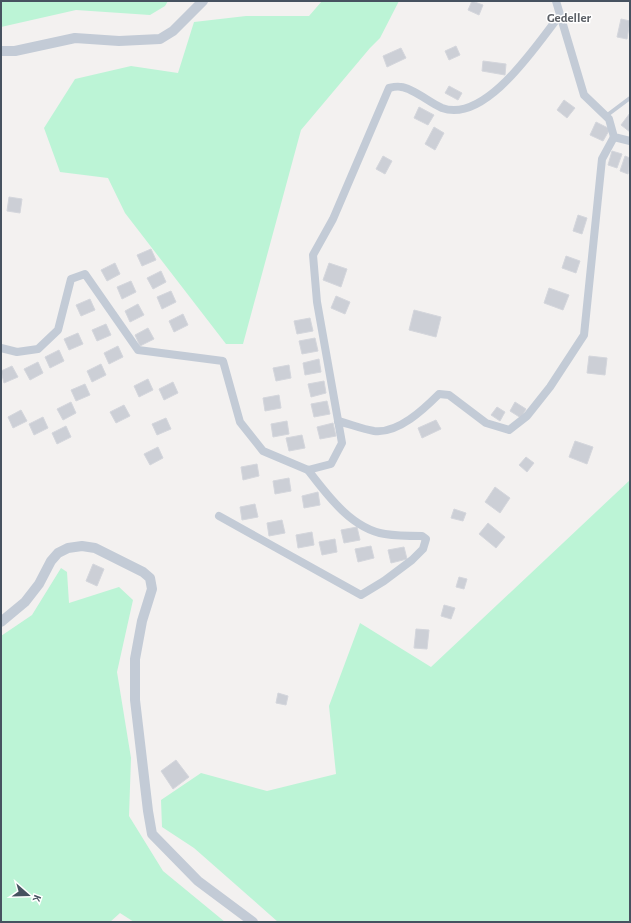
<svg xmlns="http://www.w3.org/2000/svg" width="631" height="923" font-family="'Alegreya Sans',sans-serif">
<rect width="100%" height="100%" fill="#f3f1f0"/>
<g fill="#bcf4d6">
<path d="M 1,1 L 168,1 L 165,6 L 150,15 L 76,10 L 1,27 Z"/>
<path d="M 322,1 L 399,1 L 380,38 L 370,48 L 301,130 L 243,344 L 226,344 L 125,213 L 108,178 L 60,172 L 44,128 L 75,79 L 131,66 L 178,73 L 194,22 L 246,16 L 309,16 Z"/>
<path d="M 630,480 L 630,922 L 278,922 L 194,848 L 162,827 L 161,800 L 201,773 L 267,791 L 336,774 L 329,706 L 360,623 L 431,667 Z"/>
<path d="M 61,568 L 67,572 L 69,603 L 119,587 L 133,600 L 117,672 L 131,758 L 129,816 L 163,871 L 225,922 L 134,922 L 120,913 L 110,922 L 1,922 L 1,636 L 32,615 Z"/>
</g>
<g fill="#cccfd6" stroke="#d4d6dc">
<path d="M 472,1 L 483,5 L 479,15 L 468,10 Z"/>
<path d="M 621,19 L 630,21 L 627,39 L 617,37 Z"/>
<path d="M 456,46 L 460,55 L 449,60 L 445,51 Z"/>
<path d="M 401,48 L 406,58 L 387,67 L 383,56 Z"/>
<path d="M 483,61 L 506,64 L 505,75 L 482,71 Z"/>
<path d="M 449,86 L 462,93 L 458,100 L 445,93 Z"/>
<path d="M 564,100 L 575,108 L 567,118 L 557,110 Z"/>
<path d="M 419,107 L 434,115 L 428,125 L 414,118 Z"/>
<path d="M 630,113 L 630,132 L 621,125 Z"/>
<path d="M 596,122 L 610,129 L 603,141 L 590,135 Z"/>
<path d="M 434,127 L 444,133 L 435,150 L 425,144 Z"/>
<path d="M 612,151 L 622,154 L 617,168 L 608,165 Z"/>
<path d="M 383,156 L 392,161 L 385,174 L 376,169 Z"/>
<path d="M 625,156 L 630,158 L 628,174 L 620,171 Z"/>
<path d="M 9,197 L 22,199 L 20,213 L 7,211 Z"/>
<path d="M 578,215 L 587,218 L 582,234 L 573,231 Z"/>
<path d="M 151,249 L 156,260 L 142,266 L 137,255 Z"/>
<path d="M 566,256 L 580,261 L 576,273 L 562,268 Z"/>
<path d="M 115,263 L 120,274 L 107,281 L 101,270 Z"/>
<path d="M 329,263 L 347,269 L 341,287 L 323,280 Z"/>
<path d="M 161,271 L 166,282 L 153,289 L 147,278 Z"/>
<path d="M 131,281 L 136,292 L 122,299 L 117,287 Z"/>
<path d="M 549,288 L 569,295 L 563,310 L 544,303 Z"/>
<path d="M 171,291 L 176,302 L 162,309 L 157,297 Z"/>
<path d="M 336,296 L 350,302 L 345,314 L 331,308 Z"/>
<path d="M 90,299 L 95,310 L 81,316 L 76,305 Z"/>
<path d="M 138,304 L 144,315 L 130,322 L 125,311 Z"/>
<path d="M 414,310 L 441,317 L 436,337 L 409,330 Z"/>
<path d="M 183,314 L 188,325 L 174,332 L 169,321 Z"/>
<path d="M 310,318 L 313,331 L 297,334 L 294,321 Z"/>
<path d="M 106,324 L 111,335 L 97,341 L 92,330 Z"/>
<path d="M 148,328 L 154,339 L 140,346 L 135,335 Z"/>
<path d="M 78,333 L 83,344 L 69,350 L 64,339 Z"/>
<path d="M 315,338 L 318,351 L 302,354 L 299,341 Z"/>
<path d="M 118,346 L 123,357 L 109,364 L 104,353 Z"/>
<path d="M 59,350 L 64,361 L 50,368 L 45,357 Z"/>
<path d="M 589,356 L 607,358 L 605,375 L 587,373 Z"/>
<path d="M 319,359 L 321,372 L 305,375 L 303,363 Z"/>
<path d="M 38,362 L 43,373 L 30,380 L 24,369 Z"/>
<path d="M 101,364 L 106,375 L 92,382 L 87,371 Z"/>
<path d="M 289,365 L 291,378 L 276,381 L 273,368 Z"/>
<path d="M 12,366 L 18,377 L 4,383 L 1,371 Z"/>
<path d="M 148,379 L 153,390 L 139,397 L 134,386 Z"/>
<path d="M 324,381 L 326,393 L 311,397 L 308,384 Z"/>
<path d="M 173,382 L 178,393 L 164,400 L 159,389 Z"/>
<path d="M 85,384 L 90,395 L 76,401 L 71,390 Z"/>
<path d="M 279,395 L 281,408 L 265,411 L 263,398 Z"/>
<path d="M 327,401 L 330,414 L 314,417 L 311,404 Z"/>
<path d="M 71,402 L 76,413 L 63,420 L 57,409 Z"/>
<path d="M 515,402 L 526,409 L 521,418 L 510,411 Z"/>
<path d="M 124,405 L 130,416 L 116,423 L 110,412 Z"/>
<path d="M 497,407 L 505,412 L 500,421 L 491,415 Z"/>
<path d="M 21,410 L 27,421 L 13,428 L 8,417 Z"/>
<path d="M 43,417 L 48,428 L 34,435 L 29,424 Z"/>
<path d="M 166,418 L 171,429 L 157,435 L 152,424 Z"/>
<path d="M 436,420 L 441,429 L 422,438 L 418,428 Z"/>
<path d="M 287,421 L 289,434 L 273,437 L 271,424 Z"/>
<path d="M 333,423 L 336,436 L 320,439 L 317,427 Z"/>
<path d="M 66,426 L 71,437 L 57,444 L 52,433 Z"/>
<path d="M 302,435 L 305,448 L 289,451 L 286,438 Z"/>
<path d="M 575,441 L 593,447 L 587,464 L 569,457 Z"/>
<path d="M 158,447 L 163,458 L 150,465 L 144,454 Z"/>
<path d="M 526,457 L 534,463 L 527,472 L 519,465 Z"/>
<path d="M 257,464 L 259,476 L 243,480 L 241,467 Z"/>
<path d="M 289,478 L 291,491 L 275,494 L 273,481 Z"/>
<path d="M 495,487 L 510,498 L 500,513 L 485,502 Z"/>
<path d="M 318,492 L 320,505 L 304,508 L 302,496 Z"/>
<path d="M 255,504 L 258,517 L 242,520 L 240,507 Z"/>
<path d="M 454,509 L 466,513 L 463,521 L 451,518 Z"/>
<path d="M 282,520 L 285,533 L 269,536 L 267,523 Z"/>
<path d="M 488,523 L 505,537 L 496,548 L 479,534 Z"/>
<path d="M 357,527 L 360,540 L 344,543 L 341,530 Z"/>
<path d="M 312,532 L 314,545 L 298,548 L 296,535 Z"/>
<path d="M 335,539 L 337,552 L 322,555 L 319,542 Z"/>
<path d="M 371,546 L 374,558 L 358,562 L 355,549 Z"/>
<path d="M 404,547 L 407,559 L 391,563 L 388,550 Z"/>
<path d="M 93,564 L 104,569 L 97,586 L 86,581 Z"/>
<path d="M 459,577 L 467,579 L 464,589 L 456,587 Z"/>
<path d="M 444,605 L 455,608 L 451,619 L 441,616 Z"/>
<path d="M 416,629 L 429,630 L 427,649 L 414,648 Z"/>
<path d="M 278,693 L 288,696 L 286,705 L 276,703 Z"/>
<path d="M 176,760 L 189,777 L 173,789 L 161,771 Z"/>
</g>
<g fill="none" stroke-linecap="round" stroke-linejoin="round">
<path stroke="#c3cbd6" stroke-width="4" d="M 606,116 L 630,98"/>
<g stroke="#c3cbd6" stroke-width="8">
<path d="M 556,1 L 584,95 L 609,119 L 614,137 L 630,141"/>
<path d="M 1,348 L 17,352 L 38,349 L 58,330 L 71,279 L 85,274 L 138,350 L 223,361 L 240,422 L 263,451 L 308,470 L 331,464 L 342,443 L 317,302 L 313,255 L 333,219 L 389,88 C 393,87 398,86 401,87 C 413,88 430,103 442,108 C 486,124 537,44 560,15"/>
<path d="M 338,421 C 350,424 362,429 374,431 C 398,434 424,409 439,394 L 449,395 L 486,423 L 509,430 L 527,416 L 550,387 L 584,335 L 602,159 L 614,137"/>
<path d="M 219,516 L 361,595 L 384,581 L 412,560 L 423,549 L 426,539 L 422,536 C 410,536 397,536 385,534 C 352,529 327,495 308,470"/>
</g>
<g stroke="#c3cbd6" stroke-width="10">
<path d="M 1,51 L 15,51 L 75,38 L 119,41 L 160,39 L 173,31 L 203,1"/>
<path d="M 1,622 L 25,602 L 39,584 L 51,561 L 58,553 L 68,548 L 82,546 L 95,548 L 143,572 L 150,578 L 152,589 L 142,621 L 135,659 L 135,700 L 148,811 L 152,834 L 198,881 L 253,922"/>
</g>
</g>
<g text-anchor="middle" stroke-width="3" stroke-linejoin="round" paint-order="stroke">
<g font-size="13" font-weight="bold" fill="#5c6066" stroke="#fff">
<text x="569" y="22">Gedeller</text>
</g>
</g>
<rect width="631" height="923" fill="none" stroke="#465260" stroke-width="4"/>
<g transform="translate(28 895) rotate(110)" stroke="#ffffff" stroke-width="3" paint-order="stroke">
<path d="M0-3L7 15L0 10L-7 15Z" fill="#465260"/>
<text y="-6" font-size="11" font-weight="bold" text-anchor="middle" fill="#465260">K</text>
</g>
</svg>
